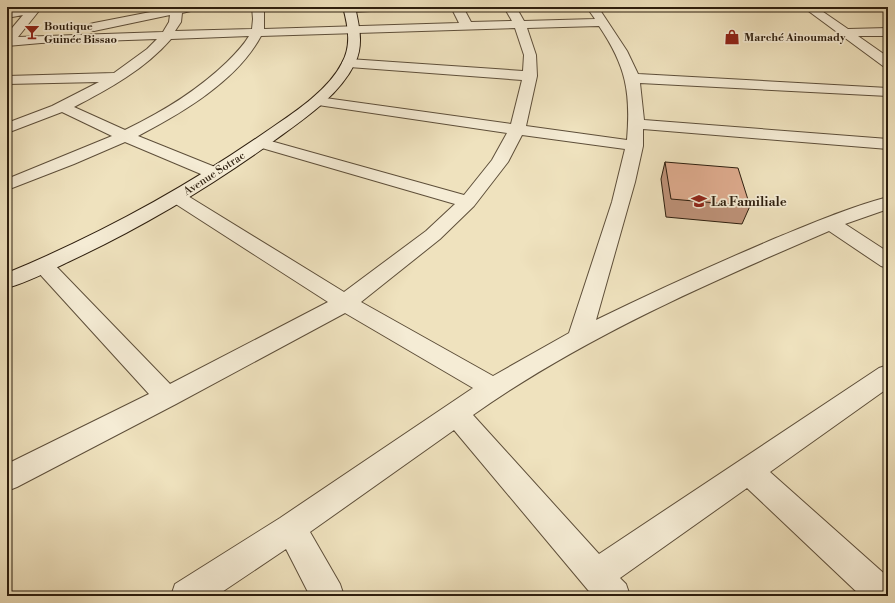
<svg xmlns="http://www.w3.org/2000/svg" width="895" height="603" font-family="'Libre Bodoni',serif">
<rect width="100%" height="100%" fill="#efe2be"/>
<filter id="stains"><feTurbulence type="fractalNoise" baseFrequency=".005" numOctaves="4"/><feColorMatrix values="0 0 0 0 .2 0 0 0 0 .09 0 0 0 0 .02 0 0 0 .5 -.17"/></filter>
<radialGradient id="worn" r=".72"><stop offset=".6" stop-color="#630" stop-opacity="0"/><stop offset="1" stop-color="#630" stop-opacity=".3"/></radialGradient>
<g fill="none" stroke-linecap="round" stroke-linejoin="round">
<defs>
<g id="street">
<path d="M 29,7 L 42,7 L 18,37 L 163,32 L 169,22 L 170,15 L 94,31 L 90,30 L 88,27 L 90,24 L 94,23 L 171,8 L 171,7 L 201,7 L 199,9 L 182,13 L 181,22 L 175,31 L 252,29 L 253,19 L 252,7 L 264,7 L 264,29 L 459,23 L 451,7 L 463,7 L 471,22 L 512,21 L 504,7 L 516,7 L 524,21 L 595,19 L 588,9 L 590,7 L 598,7 L 627,51 L 638,74 L 888,88 L 888,96 L 640,83 L 644,120 L 888,139 L 888,149 L 643,129 L 643,146 L 635,182 L 596,320 C 655,291 715,264 776,238 C 813,223 850,207 888,197 L 888,209 L 845,224 L 888,252 L 888,268 L 881,266 L 829,231 C 706,284 582,338 473,415 L 599,554 L 879,368 L 888,365 L 888,388 L 770,472 L 888,577 L 888,596 L 861,596 L 747,488 L 620,578 L 626,584 L 630,596 L 593,596 L 454,430 L 310,532 L 340,584 L 344,596 L 310,596 L 286,549 L 216,596 L 171,596 L 175,584 L 280,518 L 473,388 L 345,313 L 176,404 L 17,487 L 7,491 L 7,464 L 149,394 L 37,271 L 34,266 L 37,261 L 44,259 L 51,261 L 170,384 L 328,302 L 171,201 L 168,197 L 171,193 L 177,192 L 183,193 L 344,292 L 426,231 L 455,204 L 255,146 L 253,143 L 255,140 L 261,138 L 267,140 L 464,195 L 492,160 L 507,133 L 318,105 L 313,104 L 311,101 L 313,98 L 318,97 L 511,124 L 522,80 L 349,67 L 344,66 L 342,63 L 344,60 L 349,59 L 523,71 L 524,55 L 515,28 L 261,36 C 237,81 182,113 138,136 L 220,169 L 223,173 L 220,177 L 214,178 L 208,177 L 125,142 L 74,164 L 7,190 L 7,179 L 112,136 L 62,112 L 7,133 L 7,123 L 52,106 L 99,82 L 7,84 L 7,76 L 114,73 L 147,49 L 157,39 L 41,43 L 7,46 L 7,34 L 23,15 L 7,18 L 7,12 ZM 599,26 C 626,66 631,92 627,140 L 526,126 L 537,76 L 536,55 L 527,28 ZM 249,36 C 243,46 235,54 227,62 C 197,91 162,112 125,130 L 74,107 C 109,89 145,69 171,39 ZM 522,135 L 625,149 L 612,202 L 569,333 L 493,376 L 361,302 L 440,239 L 474,206 L 508,162 Z"/>
<path d="M 346,7 L 397,7 L 391,10 L 350,12 L 346,11 L 344,9 Z"/>
<path d="M 803,7 L 816,7 L 848,29 L 888,28 L 888,36 L 858,36 L 888,57 L 888,67 L 883,66 Z"/>
</g>
<path id="secondary" d="M 343,7 L 355,7 C 359,25 364,45 355,63 C 339,96 304,119 275,140 C 210,187 141,228 68,262 C 49,271 28,282 7,288 L 7,273 C 99,235 185,188 267,131 C 292,114 328,91 342,63 C 352,45 348,26 343,7 Z"/>
</defs>
<use href="#street" stroke="#5e4f3a" stroke-width="2"/>
<use href="#secondary" stroke="#2d1e0e" stroke-width="2"/>
<use href="#street" fill="#f5ecd5" fill-rule="evenodd"/>
<use href="#secondary" fill="#f5ecd5" fill-rule="evenodd"/>
</g>
<path fill="#bf937a" stroke="#2d1e0e" d="M 665,162 L 750,206 L 742,224 L 666,217 L 661,179 Z"/>
<path fill="#deab8e" stroke="#2d1e0e" d="M 665,162 L 738,168 L 750,206 L 671,199 Z"/>
<defs>
<symbol id="bar-bare" viewBox="-9 -9 18 18"><path d="M-6-5H6L.8 .8V4.5H3.5V6h-7V4.5H-.8V.8Z" fill="#8f2418" stroke="#f5ecd5" stroke-width="2.5" paint-order="stroke"/></symbol>
<symbol id="shop-bare" viewBox="-9 -9 18 18"><path d="M-5-2.5h2.3a2.7 3.5 0 0 1 5.4 0H5L5.5 6h-11ZM-1.5-2.5h3a1.5 2.3 0 0 0-3 0Z" fill="#8f2418" stroke="#f5ecd5" stroke-width="2.5" paint-order="stroke"/></symbol>
<symbol id="school-bare" viewBox="-9 -9 18 18"><path d="M0-5L7-2L0 1L-7-2ZM-4 1L0 2.5L4 1V4Q0 6-4 4Z" fill="#8f2418" stroke="#f5ecd5" stroke-width="2.5" paint-order="stroke"/></symbol>
</defs>
<g fill-rule="evenodd">
<use href="#bar-bare" x="21" y="21" width="22" height="22"/>
<use href="#shop-bare" x="721" y="26" width="22" height="22"/>
<use href="#school-bare" x="688" y="190" width="22" height="22"/>
</g>
<g text-anchor="middle" stroke-width="3.5" stroke-linejoin="round" paint-order="stroke">
<g font-size="11" font-weight="bold" fill="#2d1e0e" stroke="#f5ecd5" text-anchor="start">
<text x="44" y="30">Boutique<tspan x="44" dy="13">Guinée Bissao</tspan></text>
<text x="744" y="41">Marché Ainoumady</text>
</g>
<g font-size="11" fill="#2d1e0e" stroke="#f5ecd5">
<text transform="translate(214 173) rotate(-33)" y="4">Avenue Sotrac</text>
</g>
<g font-size="13" font-weight="bold" fill="#2d1e0e" stroke="#f5ecd5" text-anchor="start">
<text x="711" y="206">La Familiale</text>
</g>
</g>
<rect width="895" height="603" fill="none" stroke="#efe2be" stroke-width="24"/>
<rect x="8" y="8" width="879" height="587" fill="none" stroke="#2d1e0e" stroke-width="2"/>
<rect x="12" y="12" width="871" height="579" fill="none" stroke="#2d1e0e"/>
<rect width="100%" height="100%" filter="url(#stains)"/>
<rect width="100%" height="100%" fill="url(#worn)"/>
</svg>
